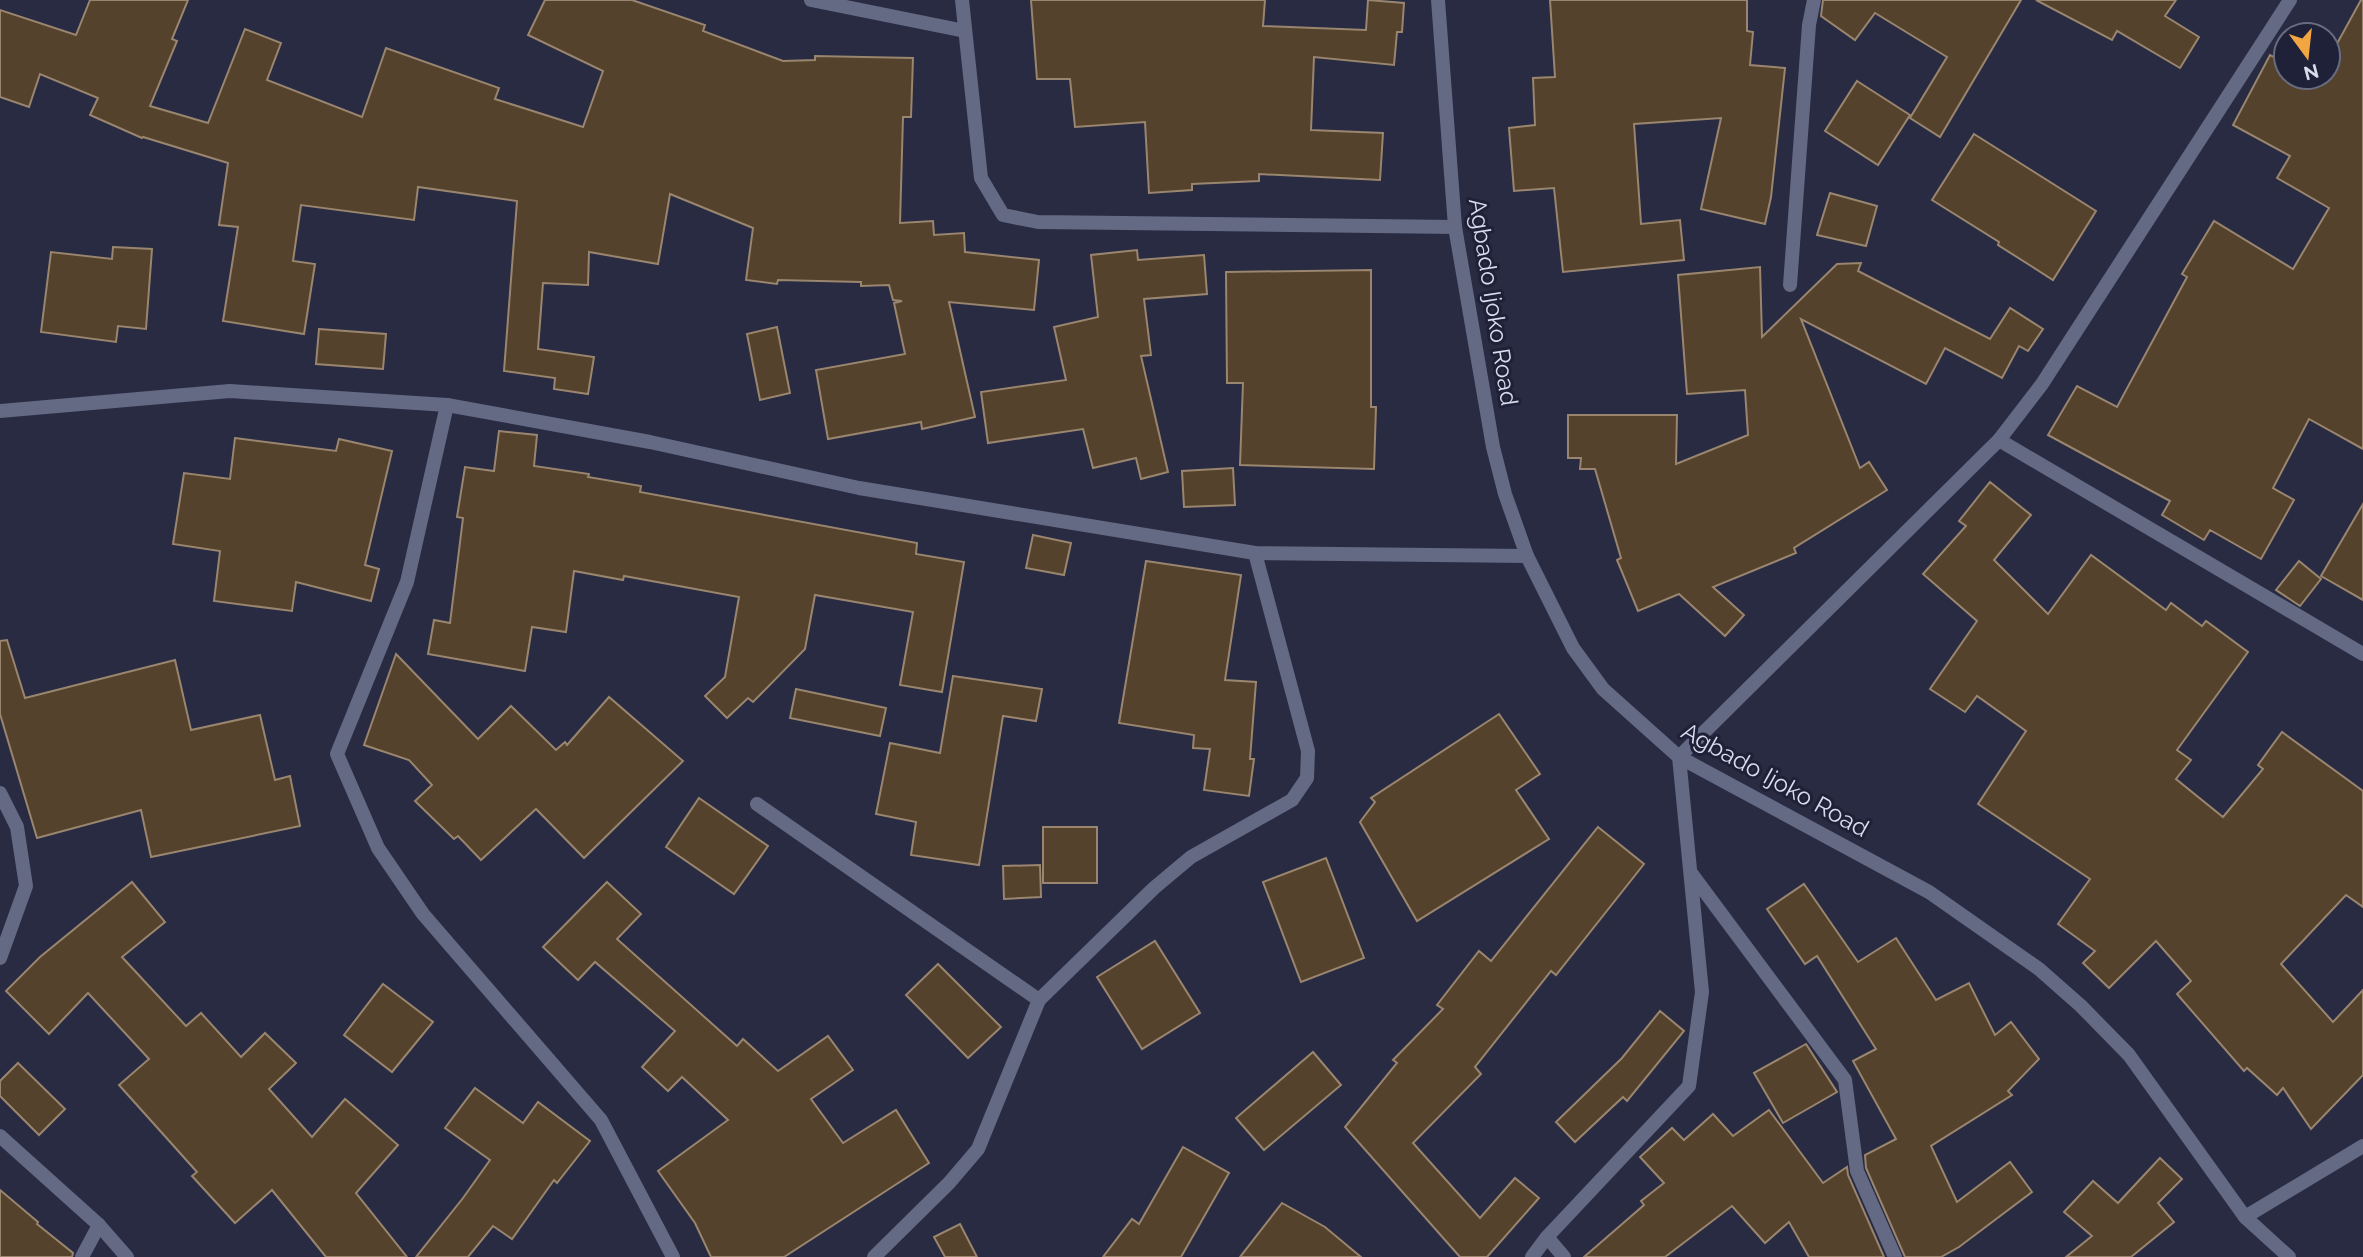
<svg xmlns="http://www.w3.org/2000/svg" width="2363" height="1257" font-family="Raleway,sans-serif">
<rect width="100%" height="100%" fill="#282b42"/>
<g fill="#54422c" stroke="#9a856e" stroke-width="2">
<path d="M 90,0 L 188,0 L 172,39 L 177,41 L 150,106 L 208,123 L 245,29 L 281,43 L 267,80 L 362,117 L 386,48 L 499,88 L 495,99 L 583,127 L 603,71 L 528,35 L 545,0 L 632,0 L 705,25 L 703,31 L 783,61 L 815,60 L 815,56 L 913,58 L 911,117 L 903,117 L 900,223 L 933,221 L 934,235 L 964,233 L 965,252 L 1039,260 L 1034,310 L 949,302 L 975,417 L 922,429 L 921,422 L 828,439 L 816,370 L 905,354 L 894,303 L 902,301 L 893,300 L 889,285 L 861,286 L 861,282 L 778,280 L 777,284 L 746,280 L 753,228 L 670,194 L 658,264 L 589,252 L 588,285 L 543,283 L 538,349 L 594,357 L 588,394 L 554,389 L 555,378 L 504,371 L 517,201 L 418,187 L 414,220 L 301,205 L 293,261 L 315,264 L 304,334 L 223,321 L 238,227 L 219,225 L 228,163 L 143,137 L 142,138 L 90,115 L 98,98 L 40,74 L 29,107 L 0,97 L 0,10 L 76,35 Z"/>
<path d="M 1031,0 L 1265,0 L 1263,26 L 1366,30 L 1368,0 L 1404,3 L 1402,32 L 1397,32 L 1394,65 L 1314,57 L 1311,130 L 1383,133 L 1380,180 L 1259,174 L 1259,181 L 1192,184 L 1192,190 L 1149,193 L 1145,122 L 1075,127 L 1070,79 L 1037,79 Z"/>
<path d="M 1550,0 L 1747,0 L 1747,31 L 1753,32 L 1750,65 L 1785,68 L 1771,197 L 1765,224 L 1701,209 L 1721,118 L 1634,124 L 1641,224 L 1680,220 L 1684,260 L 1563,272 L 1554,188 L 1514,191 L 1509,128 L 1535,125 L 1533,78 L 1555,77 Z"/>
<path d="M 1823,0 L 2021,0 L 1940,137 L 1910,118 L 1947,57 L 1875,13 L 1855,40 L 1821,16 Z"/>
<path d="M 2036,0 L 2176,0 L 2165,16 L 2199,37 L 2180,68 L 2117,31 L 2112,40 Z"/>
<path d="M 2361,0 L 2363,0 L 2363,449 L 2309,419 L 2273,488 L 2294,500 L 2261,559 L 2210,530 L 2204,540 L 2162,515 L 2170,501 L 2048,435 L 2077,386 L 2117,407 L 2187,277 L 2182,274 L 2214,221 L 2293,269 L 2329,208 L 2277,178 L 2290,156 L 2233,125 L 2270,55 L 2286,63 L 2286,77 L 2313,77 L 2318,79 L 2319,77 L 2328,77 L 2328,60 Z"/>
<path d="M 1857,81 L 1910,115 L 1878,165 L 1825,131 Z"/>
<path d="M 1974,134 L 2096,211 L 2053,280 L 1998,245 L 1999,242 L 1932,200 Z"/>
<path d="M 1830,193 L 1877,206 L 1866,246 L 1817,235 Z"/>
<path d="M 113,247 L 152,249 L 146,329 L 118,326 L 116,342 L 41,332 L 51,252 L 112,259 Z"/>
<path d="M 1137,250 L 1138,260 L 1204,255 L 1207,294 L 1144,299 L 1151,355 L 1141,356 L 1168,472 L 1141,479 L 1136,458 L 1093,468 L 1083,429 L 988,443 L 981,392 L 1066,380 L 1054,327 L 1098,317 L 1091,255 Z"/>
<path d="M 1861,263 L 1858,271 L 1990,339 L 2010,308 L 2043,329 L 2028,351 L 2019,346 L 2002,378 L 1945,348 L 1926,384 L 1801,319 L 1860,468 L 1869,462 L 1887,490 L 1794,548 L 1796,553 L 1713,587 L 1744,615 L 1725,636 L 1679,594 L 1638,611 L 1617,560 L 1621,558 L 1595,469 L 1580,469 L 1581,458 L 1568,458 L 1568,415 L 1677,415 L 1676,464 L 1748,435 L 1745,390 L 1687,394 L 1678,275 L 1760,267 L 1762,337 L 1837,264 Z"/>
<path d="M 1371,270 L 1371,407 L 1376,407 L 1374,469 L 1240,465 L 1243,383 L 1227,383 L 1226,272 Z"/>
<path d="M 777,327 L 790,393 L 760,400 L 747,334 Z"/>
<path d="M 319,329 L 386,334 L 383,369 L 316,364 Z"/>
<path d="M 499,431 L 537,435 L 534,466 L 589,474 L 588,477 L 641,486 L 640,492 L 917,543 L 916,554 L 964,562 L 942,692 L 900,685 L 913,612 L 815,595 L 805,649 L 753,702 L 748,698 L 727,718 L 705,696 L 725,677 L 739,597 L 624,576 L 623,580 L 574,571 L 566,632 L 532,627 L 525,671 L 428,654 L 434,620 L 450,623 L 463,518 L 457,517 L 465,467 L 494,471 Z"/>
<path d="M 235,438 L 336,451 L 339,439 L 392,451 L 365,565 L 379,569 L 371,601 L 296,582 L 292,611 L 214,601 L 220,551 L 173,544 L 184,473 L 230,479 Z"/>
<path d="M 1233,468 L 1235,505 L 1184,507 L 1182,471 Z"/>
<path d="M 1990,482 L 2031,515 L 1994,560 L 2048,614 L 2091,555 L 2166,610 L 2171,603 L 2202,626 L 2206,621 L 2248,652 L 2177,750 L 2191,760 L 2176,779 L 2223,817 L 2263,769 L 2258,765 L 2282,732 L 2363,791 L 2363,907 L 2346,895 L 2281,964 L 2333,1022 L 2363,990 L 2363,1075 L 2311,1129 L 2283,1088 L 2277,1095 L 2247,1068 L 2244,1071 L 2177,994 L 2191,981 L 2156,941 L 2109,988 L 2083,963 L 2095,951 L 2058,924 L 2090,879 L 1978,804 L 2026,731 L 1977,696 L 1965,712 L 1930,689 L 1977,621 L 1923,574 L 1966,526 L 1959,521 Z"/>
<path d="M 2363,504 L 2363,600 L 2321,576 Z"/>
<path d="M 1033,535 L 1071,543 L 1064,575 L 1026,568 Z"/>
<path d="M 1146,561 L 1241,575 L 1225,680 L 1256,682 L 1250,759 L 1254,759 L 1249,796 L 1204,790 L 1210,749 L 1193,748 L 1194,735 L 1119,723 Z"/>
<path d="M 2299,561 L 2321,579 L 2300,606 L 2276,590 Z"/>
<path d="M 7,640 L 25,698 L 175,660 L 191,730 L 260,715 L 275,780 L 290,776 L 300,826 L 151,857 L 141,810 L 37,838 L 0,714 L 0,641 Z"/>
<path d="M 396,654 L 478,739 L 511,706 L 556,750 L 565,742 L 567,745 L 609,697 L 683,761 L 584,858 L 536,809 L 481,860 L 458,836 L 454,839 L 415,801 L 432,785 L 409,760 L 364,745 Z"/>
<path d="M 953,676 L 1042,689 L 1036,721 L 1003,716 L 979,865 L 911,855 L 916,822 L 876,814 L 890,743 L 940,753 Z"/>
<path d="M 796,689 L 886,708 L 880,736 L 790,718 Z"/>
<path d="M 1499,714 L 1540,774 L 1516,790 L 1549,839 L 1417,921 L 1360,822 L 1375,802 L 1371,798 Z"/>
<path d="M 699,798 L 768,846 L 734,894 L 666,847 Z"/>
<rect x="1043" y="827" width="54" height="56"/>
<path d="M 1598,827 L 1644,864 L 1556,975 L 1551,971 L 1475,1067 L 1481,1074 L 1413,1143 L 1480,1218 L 1515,1178 L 1539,1198 L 1487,1257 L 1460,1257 L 1345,1127 L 1397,1063 L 1393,1060 L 1443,1009 L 1437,1005 L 1479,951 L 1491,961 Z"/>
<path d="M 1326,858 L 1364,958 L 1301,982 L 1263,882 Z"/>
<path d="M 1040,865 L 1041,897 L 1004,899 L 1003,866 Z"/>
<path d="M 132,882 L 165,922 L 122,957 L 186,1026 L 201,1013 L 241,1057 L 265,1033 L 296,1063 L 269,1089 L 312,1137 L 345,1099 L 398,1145 L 356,1193 L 407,1257 L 326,1257 L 272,1190 L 235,1223 L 192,1176 L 197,1172 L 119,1085 L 149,1059 L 88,993 L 49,1034 L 6,991 L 40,957 Z"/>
<path d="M 607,882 L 641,914 L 617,939 L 737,1046 L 743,1039 L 778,1071 L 828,1036 L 853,1070 L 811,1099 L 843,1143 L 896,1110 L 929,1163 L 784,1257 L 711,1257 L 695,1223 L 658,1171 L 728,1120 L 682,1077 L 668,1091 L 642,1067 L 675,1031 L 595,962 L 578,980 L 543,947 Z"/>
<path d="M 1804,884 L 1858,962 L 1896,938 L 1936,1000 L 1969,983 L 1995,1035 L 2011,1022 L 2039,1059 L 2008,1091 L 2012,1095 L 1931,1146 L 1957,1202 L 2010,1162 L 2032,1192 L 1959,1247 L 1941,1257 L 1905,1257 L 1866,1168 L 1865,1155 L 1896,1139 L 1853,1061 L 1876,1049 L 1817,956 L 1805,964 L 1767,909 Z"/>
<path d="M 1155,941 L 1200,1013 L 1142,1049 L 1097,977 Z"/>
<path d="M 938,964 L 1001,1027 L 968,1058 L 906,995 Z"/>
<path d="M 383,984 L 433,1022 L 392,1072 L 344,1035 Z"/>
<path d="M 1660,1011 L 1684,1031 L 1627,1101 L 1623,1097 L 1575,1142 L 1556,1122 L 1622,1058 Z"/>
<path d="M 1806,1044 L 1837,1092 L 1783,1123 L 1754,1073 Z"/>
<path d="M 1313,1052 L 1341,1085 L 1264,1150 L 1236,1118 Z"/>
<path d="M 18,1063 L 65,1109 L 39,1135 L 0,1096 L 0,1081 Z"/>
<path d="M 475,1088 L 523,1123 L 538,1102 L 590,1141 L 557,1183 L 554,1180 L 512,1239 L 493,1226 L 468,1257 L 416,1257 L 463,1198 L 490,1160 L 445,1128 Z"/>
<path d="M 1769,1110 L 1823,1183 L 1847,1167 L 1848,1175 L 1884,1257 L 1809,1257 L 1789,1222 L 1765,1243 L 1732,1206 L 1665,1257 L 1584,1257 L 1644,1205 L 1641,1201 L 1664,1183 L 1640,1157 L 1672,1128 L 1684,1140 L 1713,1114 L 1733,1136 Z"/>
<path d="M 1183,1147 L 1229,1173 L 1181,1257 L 1103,1257 L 1132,1219 L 1139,1224 Z"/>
<path d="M 2160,1158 L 2182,1179 L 2158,1203 L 2174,1222 L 2131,1257 L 2066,1257 L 2092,1236 L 2064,1212 L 2093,1181 L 2118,1203 Z"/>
<path d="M 0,1190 L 38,1222 L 37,1224 L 73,1253 L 72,1257 L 0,1257 Z"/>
<path d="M 1282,1203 L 1325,1227 L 1361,1257 L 1240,1257 Z"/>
<path d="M 960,1224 L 977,1257 L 945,1257 L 934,1237 Z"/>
</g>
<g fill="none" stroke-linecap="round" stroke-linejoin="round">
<g stroke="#646984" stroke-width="14">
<path d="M 811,0 L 965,31"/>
<path d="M 962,0 L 981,178 L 1003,215 L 1038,222 L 1455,227"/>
<path d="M 1438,0 L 1455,227 L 1493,447 L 1505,494 L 1527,556 L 1573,648 L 1603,689 L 1679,757 L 1929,892 L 2039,969 L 2081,1006 L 2129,1055 L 2245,1217 L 2289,1257"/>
<path d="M 1790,285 L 1809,25 L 1814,0"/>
<path d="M 447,405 L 407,582 L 337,754 L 378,848 L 423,914 L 601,1120 L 673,1257"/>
<path d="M 0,411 L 230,391 L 447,405 L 650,442 L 859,488 L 1255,553 L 1527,556"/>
<path d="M 1999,440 L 2363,654"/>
<path d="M 0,793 L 17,827 L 26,886 L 0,958"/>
<path d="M 757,804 L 1039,1000"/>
<path d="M 1691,873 L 1845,1080 L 1857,1171 L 1895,1257"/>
<path d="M 0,1136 L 99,1225 L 127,1257"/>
<path d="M 2245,1217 L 2363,1146"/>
<path d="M 1547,1237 L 1564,1257"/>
<path d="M 82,1257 L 99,1225"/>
<path d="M 874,1257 L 949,1183 L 978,1149 L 1039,1000 L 1154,888 L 1191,857 L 1292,800 L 1307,778 L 1308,751 L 1255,553"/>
<path d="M 1532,1257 L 1547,1237 L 1689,1086 L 1702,992 L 1679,757 L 1999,440 L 2042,384 L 2290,0"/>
</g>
</g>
<g text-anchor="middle" stroke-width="6" stroke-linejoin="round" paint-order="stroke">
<g font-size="24" fill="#d9dcec" stroke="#1e2138">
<text transform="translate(1493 302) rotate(81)" y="8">Agbado Ijoko Road</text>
<text transform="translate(1775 780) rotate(29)" y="8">Agbado Ijoko Road</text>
</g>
</g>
<g transform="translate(2307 56) rotate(165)"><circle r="33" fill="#1e2138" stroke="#696c80" stroke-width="2"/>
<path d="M0-5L12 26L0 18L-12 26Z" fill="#f2a541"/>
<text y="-10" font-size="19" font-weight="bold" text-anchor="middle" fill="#d9dcec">N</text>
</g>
</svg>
